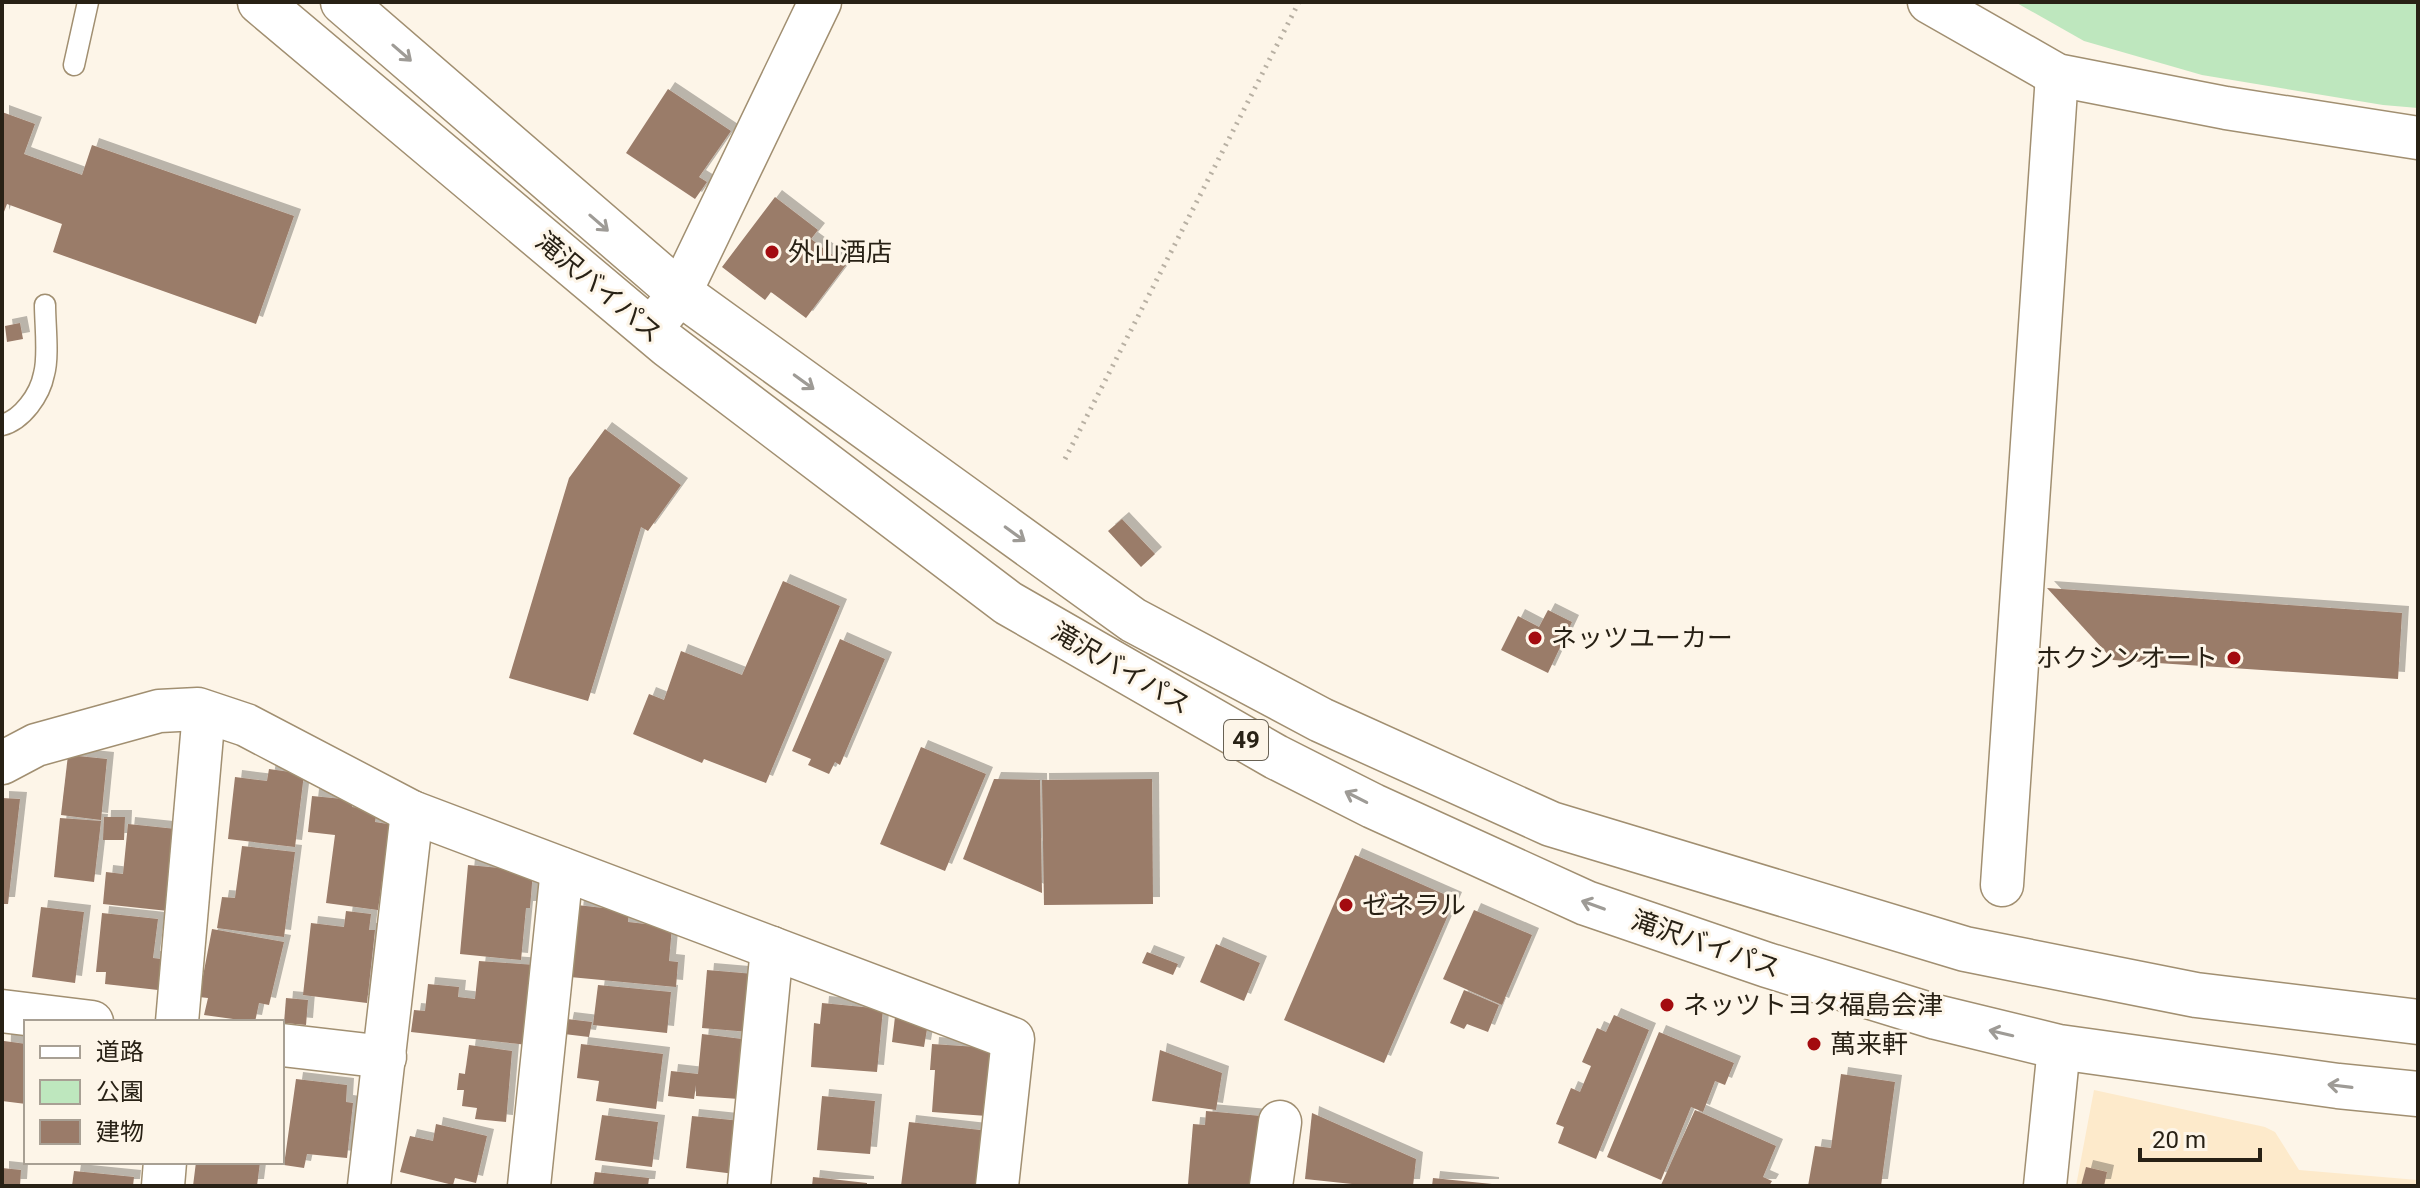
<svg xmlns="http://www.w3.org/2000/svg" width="2420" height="1188" font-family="Roboto,'Noto Sans JP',sans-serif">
<defs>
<filter id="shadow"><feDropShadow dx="7" dy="-7" stdDeviation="0" flood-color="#0004"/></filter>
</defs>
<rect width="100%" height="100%" fill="#fdf5e8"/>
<path fill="#fdeacb" d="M 2094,1090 L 2265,1127 L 2275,1132 L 2299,1170 L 2418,1180 L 2418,1186 L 2076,1186 Z"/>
<path fill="#bee7be" d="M 2015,2 L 2418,2 L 2418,108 L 2383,105 L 2202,75 L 2084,41 Z"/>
<g fill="#9a7b69" filter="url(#shadow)">
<path d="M 668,89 L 731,131 L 699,177 L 707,182 L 695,199 L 626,153 Z"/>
<path d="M 2,112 L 35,124 L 24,154 L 82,175 L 92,145 L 294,216 L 256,324 L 53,252 L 62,224 L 7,204 L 2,217 Z"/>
<path d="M 775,197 L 818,230 L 811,239 L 846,265 L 806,318 L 771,292 L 765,300 L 722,267 Z"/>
<path d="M 20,323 L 23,339 L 7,342 L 5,326 Z"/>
<path d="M 605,429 L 681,485 L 648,531 L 641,527 L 588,701 L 509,678 L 569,478 Z"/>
<path d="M 1122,519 L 1155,554 L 1141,567 L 1108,531 Z"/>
<path d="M 783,581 L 840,606 L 766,783 L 704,759 L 702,763 L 633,734 L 649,694 L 664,700 L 681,651 L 742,675 Z"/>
<path d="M 2047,588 L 2402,613 L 2398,679 L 2113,660 Z"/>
<path d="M 1548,610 L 1572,622 L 1548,673 L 1501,650 L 1518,616 L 1539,627 Z"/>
<path d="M 840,639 L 885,659 L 840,765 L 835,762 L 829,774 L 808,765 L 811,759 L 792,751 Z"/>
<path d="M 921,747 L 986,774 L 945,871 L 880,844 Z"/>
<path d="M 68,755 L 107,759 L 101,820 L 61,815 Z"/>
<path d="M 269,769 L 304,774 L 295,847 L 228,839 L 235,777 L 267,781 Z"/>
<path d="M 994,779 L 1040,780 L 1042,893 L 963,859 Z"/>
<path d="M 1152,779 L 1153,904 L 1044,905 L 1042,780 Z"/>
<path d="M 312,796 L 353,800 L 352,807 L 377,810 L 375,822 L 394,825 L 388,881 L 382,881 L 378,910 L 326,903 L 335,835 L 308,832 Z"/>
<path d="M 2,798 L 20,799 L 8,904 L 2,904 Z"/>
<path d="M 104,817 L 125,817 L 124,840 L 103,840 Z"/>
<path d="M 60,818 L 101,821 L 94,882 L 54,877 Z"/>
<path d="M 128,824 L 176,829 L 168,911 L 103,904 L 106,872 L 123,874 Z"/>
<path d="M 242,846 L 295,852 L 284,937 L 217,928 L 222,897 L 235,898 Z"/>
<path d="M 1355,855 L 1455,899 L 1384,1063 L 1284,1020 Z"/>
<path d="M 468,865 L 533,871 L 530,908 L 526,908 L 521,960 L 460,954 Z"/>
<path d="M 577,905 L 629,911 L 628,922 L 672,927 L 669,961 L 678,962 L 676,987 L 570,977 Z"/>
<path d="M 41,907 L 84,912 L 75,983 L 32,977 Z"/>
<path d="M 1474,910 L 1532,935 L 1502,1005 L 1443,979 Z"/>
<path d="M 346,911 L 371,914 L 369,930 L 375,930 L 367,1003 L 303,995 L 311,923 L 344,927 Z"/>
<path d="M 102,913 L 158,919 L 153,958 L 161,959 L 158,990 L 105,984 L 106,972 L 96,972 Z"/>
<path d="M 212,929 L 284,942 L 269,1005 L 259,1003 L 255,1022 L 204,1015 L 208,998 L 199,997 Z"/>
<path d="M 1216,944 L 1260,963 L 1244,1001 L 1200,982 Z"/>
<path d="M 1147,952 L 1178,964 L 1173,975 L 1142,963 Z"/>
<path d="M 479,961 L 535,965 L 528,1045 L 411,1032 L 414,1010 L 425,1011 L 428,984 L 459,987 L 458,997 L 475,999 Z"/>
<path d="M 707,970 L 754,974 L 749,1032 L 702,1028 Z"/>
<path d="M 598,985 L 671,992 L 667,1033 L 593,1025 Z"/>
<path d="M 1464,990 L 1499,1005 L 1488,1032 L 1467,1024 L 1464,1029 L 1450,1023 Z"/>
<path d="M 286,998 L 308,1000 L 306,1025 L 284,1023 Z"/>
<path d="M 822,1003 L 883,1009 L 877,1072 L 811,1067 L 814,1023 L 820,1024 Z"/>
<path d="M 1614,1015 L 1649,1030 L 1596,1159 L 1558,1143 L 1564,1127 L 1556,1124 L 1571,1088 L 1580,1092 L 1591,1066 L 1582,1062 L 1597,1028 L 1606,1032 Z"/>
<path d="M 895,1017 L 928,1023 L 924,1047 L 892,1042 Z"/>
<path d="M 567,1019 L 592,1022 L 589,1037 L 564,1034 Z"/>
<path d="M 1659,1032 L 1734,1063 L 1725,1085 L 1715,1081 L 1703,1112 L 1691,1107 L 1661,1180 L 1607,1157 Z"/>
<path d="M 702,1034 L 742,1039 L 739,1099 L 696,1096 L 696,1085 L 694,1099 L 668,1096 L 671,1071 L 698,1074 Z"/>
<path d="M 4,1041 L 26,1044 L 26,1104 L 2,1101 Z"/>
<path d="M 581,1044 L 663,1054 L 656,1109 L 596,1101 L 599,1081 L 577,1078 Z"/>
<path d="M 932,1044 L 992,1048 L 987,1116 L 932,1112 L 935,1070 L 930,1070 Z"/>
<path d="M 469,1045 L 512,1051 L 506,1122 L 475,1119 L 477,1108 L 462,1106 L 464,1090 L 457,1090 L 459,1073 L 465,1074 Z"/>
<path d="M 1160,1050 L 1222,1073 L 1216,1110 L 1152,1101 Z"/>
<path d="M 1841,1074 L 1895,1082 L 1881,1186 L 1808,1186 L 1815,1146 L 1831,1148 Z"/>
<path d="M 296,1079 L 347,1085 L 346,1102 L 353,1103 L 347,1158 L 307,1154 L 304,1168 L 284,1165 Z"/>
<path d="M 822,1096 L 875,1101 L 870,1154 L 817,1150 Z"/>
<path d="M 1695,1110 L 1776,1146 L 1763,1177 L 1772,1181 L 1769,1186 L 1661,1185 Z"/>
<path d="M 1206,1111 L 1261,1116 L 1254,1186 L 1188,1184 L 1193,1124 L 1205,1125 Z"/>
<path d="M 1312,1113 L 1416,1159 L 1413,1186 L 1371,1186 L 1305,1179 Z"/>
<path d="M 602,1115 L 658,1122 L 652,1167 L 595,1160 Z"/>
<path d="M 692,1116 L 741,1121 L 735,1174 L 686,1168 Z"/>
<path d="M 909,1122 L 989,1131 L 982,1186 L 901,1186 Z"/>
<path d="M 436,1124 L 487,1136 L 476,1183 L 455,1178 L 453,1185 L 400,1172 L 410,1136 L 433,1141 Z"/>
<path d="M 196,1162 L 260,1162 L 257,1186 L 193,1186 Z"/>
<path d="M 2086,1167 L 2107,1172 L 2104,1186 L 2081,1186 Z"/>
<path d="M 2,1168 L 21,1170 L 20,1186 L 2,1186 Z"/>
<path d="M 74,1171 L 134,1177 L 133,1186 L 72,1186 Z"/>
<path d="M 595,1172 L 649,1178 L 648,1186 L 593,1186 Z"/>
<path d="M 813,1177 L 867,1183 L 867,1186 L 812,1186 Z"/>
<path d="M 1433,1178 L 1492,1184 L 1492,1186 L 1432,1186 Z"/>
</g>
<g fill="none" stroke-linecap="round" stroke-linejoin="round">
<defs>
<g id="lane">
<path d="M 74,65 L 88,2"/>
<path d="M 2,425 C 22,420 40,395 44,374 C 49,356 45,325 45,305"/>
</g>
<g id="street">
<path d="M 1929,2 L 2057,75 L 2226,108 L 2418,138"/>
<path d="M 650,330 L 680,293 L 820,2"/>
<path d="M 2,763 L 36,745 L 159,711 L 198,709 L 246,725 L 412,812 L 1013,1039 L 997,1186"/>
<path d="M 2002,885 L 2057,75"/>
<path d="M 2,1011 L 92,1022"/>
<path d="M 177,1022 L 204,712"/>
<path d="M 282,1045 L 385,1057"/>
<path d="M 163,1186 L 165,1162"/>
<path d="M 369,1186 L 412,812"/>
<path d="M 529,1186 L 562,869"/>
<path d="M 749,1186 L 772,948"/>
<path d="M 1271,1186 L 1280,1122"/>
<path d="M 2045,1186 L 2059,1047"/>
</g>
<g id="highway">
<path d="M 260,2 L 668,345 L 1008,603 L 1276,757 L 1373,806 L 1586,903 L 1767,965 L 1936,1017 L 2059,1047 L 2338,1086 L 2418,1094"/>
<path d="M 343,2 L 680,293 L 1133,620 L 1321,720 L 1551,824 L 1965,949 L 2196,995 L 2418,1022"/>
</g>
</defs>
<use href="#lane" stroke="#a18f71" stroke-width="23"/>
<use href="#street" stroke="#a18f71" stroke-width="45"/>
<use href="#highway" stroke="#a18f71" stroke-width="47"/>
<path stroke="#b8b0a3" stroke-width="5" stroke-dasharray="2 6" stroke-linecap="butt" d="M 1065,459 L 1299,2"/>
<use href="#lane" stroke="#fff" stroke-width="20"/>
<use href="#street" stroke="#fff" stroke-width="42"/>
<use href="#highway" stroke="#fff" stroke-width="44"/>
</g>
<defs><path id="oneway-shaft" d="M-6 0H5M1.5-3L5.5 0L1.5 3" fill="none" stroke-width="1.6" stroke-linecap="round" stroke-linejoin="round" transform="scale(2)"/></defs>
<g stroke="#9e9b96">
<use href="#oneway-shaft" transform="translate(402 53) rotate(41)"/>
<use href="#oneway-shaft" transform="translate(599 223) rotate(41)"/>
<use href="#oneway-shaft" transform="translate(804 382) rotate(36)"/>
<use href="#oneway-shaft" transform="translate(1015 534) rotate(36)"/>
<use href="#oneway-shaft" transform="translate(1356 797) rotate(-153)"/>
<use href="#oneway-shaft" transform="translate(1593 905) rotate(-160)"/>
<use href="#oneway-shaft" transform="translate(2001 1033) rotate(-167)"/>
<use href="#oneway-shaft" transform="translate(2340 1086) rotate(-173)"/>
</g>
<g fill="#a30b0f" stroke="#fdf5e8" stroke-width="3">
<circle cx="772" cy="252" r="8"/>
<circle cx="1535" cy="638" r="8"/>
<circle cx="2234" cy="658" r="8"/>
<circle cx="1346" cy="905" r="8"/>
<circle cx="1667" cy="1005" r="8"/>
<circle cx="1814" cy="1044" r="8"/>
</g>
<g text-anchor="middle" stroke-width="6" stroke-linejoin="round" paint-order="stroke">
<rect fill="#fdf5e8" stroke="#686154" stroke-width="2" x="1224" y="720" width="44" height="40" rx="6"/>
<g font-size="24" font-weight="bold" fill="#282115">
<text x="1246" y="748">49</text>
</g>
<g font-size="26" fill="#282115" stroke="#fdf5e8" text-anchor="start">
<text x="788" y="261">外山酒店</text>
<text x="1551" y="647">ネッツユーカー</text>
<text x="2218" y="667" text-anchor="end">ホクシンオート</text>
<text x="1362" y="914">ゼネラル</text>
<text x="1683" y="1014">ネッツトヨタ福島会津</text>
<text x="1830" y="1053">萬来軒</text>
</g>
<g font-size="26" fill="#282115" stroke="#fdf5e8">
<text transform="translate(599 287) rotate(40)" y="9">滝沢バイパス</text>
<text transform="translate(1121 668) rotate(30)" y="9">滝沢バイパス</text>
<text transform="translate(1706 944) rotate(19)" y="9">滝沢バイパス</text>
</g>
</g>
<rect width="2420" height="1188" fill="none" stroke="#282115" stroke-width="8"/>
<rect x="24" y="1020" width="260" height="144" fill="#fdf5e8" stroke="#a8a094" stroke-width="2"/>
<rect x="40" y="1046" width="40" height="12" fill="#ffffff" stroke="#a8a094" stroke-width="2"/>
<text x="96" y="1060" font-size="24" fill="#282115">道路</text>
<rect x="40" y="1080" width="40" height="24" fill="#bee7be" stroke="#a8a094" stroke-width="2"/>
<text x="96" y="1100" font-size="24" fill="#282115">公園</text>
<rect x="40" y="1120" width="40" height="24" fill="#9a7b69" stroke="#a8a094" stroke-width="2"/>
<text x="96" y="1140" font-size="24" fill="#282115">建物</text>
<path d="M2140 1148v12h120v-12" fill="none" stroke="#282115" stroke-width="4"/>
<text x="2152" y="1148" font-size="24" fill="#282115" stroke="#fdf5e8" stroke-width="6" paint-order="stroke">20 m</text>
</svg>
